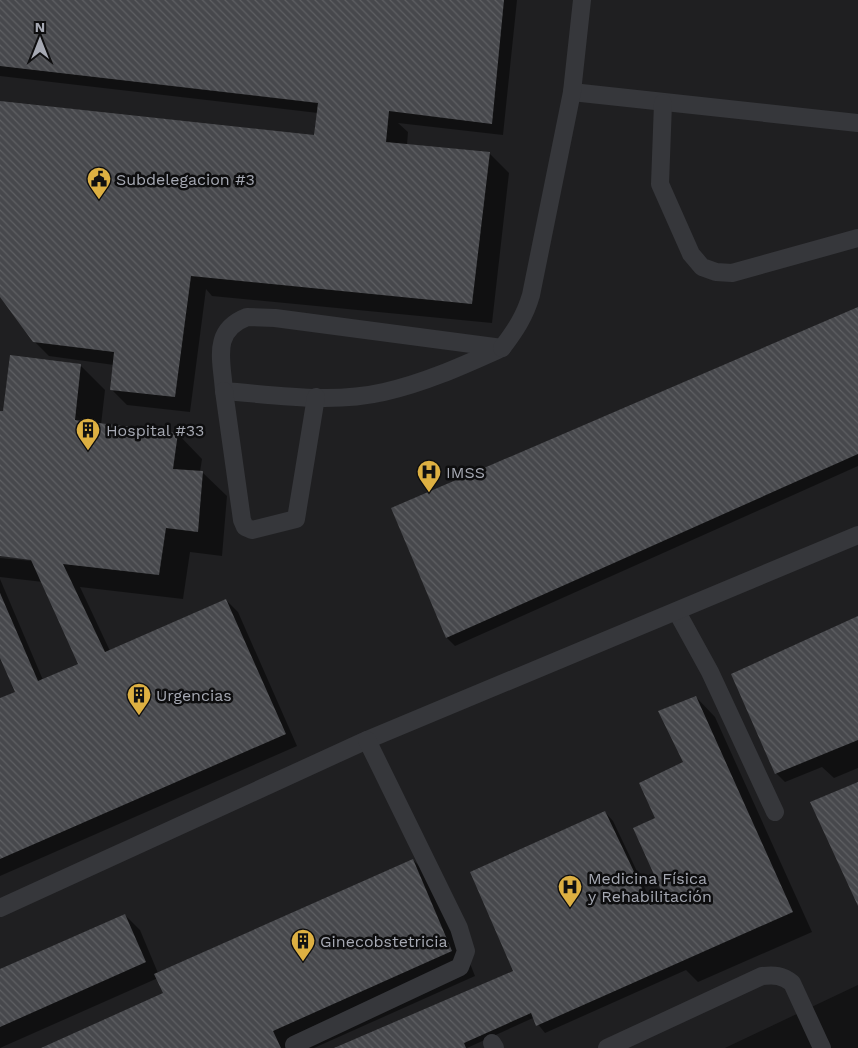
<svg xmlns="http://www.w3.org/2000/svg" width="858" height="1048" font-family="'Work Sans',sans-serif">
<defs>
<pattern id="building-back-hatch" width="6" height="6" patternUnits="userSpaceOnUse" patternTransform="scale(1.25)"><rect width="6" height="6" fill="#47484c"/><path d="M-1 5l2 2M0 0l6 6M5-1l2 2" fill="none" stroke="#5f6063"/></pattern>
</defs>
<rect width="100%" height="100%" fill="#131314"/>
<path fill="#1f1f21" d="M 0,0 L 858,0 L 858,985 L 725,1048 L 0,1048 Z"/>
<g fill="#0007">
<path d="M 0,0 L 517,0 L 503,135 L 398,123 L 408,132 L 407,145 L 489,153 L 509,173 L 492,323 L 212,296 L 206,289 L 190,412 L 127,405 L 112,390 L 114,365 L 49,356 L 34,341 L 0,295 L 0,102 L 315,136 L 318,113 L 0,76 Z"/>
<path d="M 858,308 L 858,466 L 455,646 L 447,638 L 392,509 Z"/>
<path d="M 81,366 L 105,390 L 101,425 L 178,434 L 202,459 L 200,472 L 202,472 L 227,496 L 222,556 L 190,552 L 183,599 L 80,587 L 110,651 L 226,600 L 238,612 L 297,746 L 0,876 L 0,700 L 17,693 L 0,655 L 0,579 L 43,680 L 80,664 L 43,582 L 0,577 L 0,558 L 32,561 L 32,559 L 0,555 L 0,412 L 4,412 Z"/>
<path d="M 858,618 L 858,768 L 834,778 L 822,767 L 785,782 L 776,773 Z"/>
<path d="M 696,697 L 715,717 L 812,932 L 698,982 L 686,970 L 545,1033 L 533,1018 L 467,1048 L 337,1048 L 514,971 L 605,812 L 613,821 L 653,905 L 666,900 L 657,819 L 685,763 Z"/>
<path d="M 413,860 L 438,884 L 475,976 L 314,1048 L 44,1048 L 167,999 L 158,978 L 0,1048 L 0,970 L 125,915 L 140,930 L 158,973 Z"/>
</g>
<g fill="url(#building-back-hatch)">
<path d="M 0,0 L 504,0 L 492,124 L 389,111 L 386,142 L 490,152 L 472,304 L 191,276 L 175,397 L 110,390 L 114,352 L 33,342 L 0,297 L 0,101 L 314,135 L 318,103 L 0,66 Z"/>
<path d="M 858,307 L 858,454 L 446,638 L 391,508 Z"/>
<path d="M 10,355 L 81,364 L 75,420 L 178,433 L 173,469 L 203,471 L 198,532 L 166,528 L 159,575 L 63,564 L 105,652 L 226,599 L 286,734 L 0,859 L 0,698 L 15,692 L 0,658 L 0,593 L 38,681 L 78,664 L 31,560 L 0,556 L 0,411 L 3,411 Z"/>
<path d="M 858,616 L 858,740 L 775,774 L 731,674 Z"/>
<path d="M 696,696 L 793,912 L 536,1026 L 531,1013 L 464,1043 L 466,1048 L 334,1048 L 513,971 L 470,872 L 605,811 L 650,905 L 665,899 L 633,828 L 655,818 L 639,783 L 683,762 L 658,711 Z"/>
<path d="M 858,782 L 858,906 L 810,802 Z"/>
<path d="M 413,859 L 452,951 L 273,1031 L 281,1048 L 41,1048 L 163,993 L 154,974 Z"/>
<path d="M 125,914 L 146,962 L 0,1027 L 0,969 Z"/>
</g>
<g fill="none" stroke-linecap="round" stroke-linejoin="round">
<g stroke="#36373b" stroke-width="18">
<path d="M 572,92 L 858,123"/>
<path d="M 663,103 L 660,184 L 691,254 L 702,267 L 716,272 L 732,273 L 858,238"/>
<path d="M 247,317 L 275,318 L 502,348 C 464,365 425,383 384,392 C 332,404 277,395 224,391 C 222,360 211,331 247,317 Z"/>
<path d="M 502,348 C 515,331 525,316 531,295 L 572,92 L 582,0"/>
<path d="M 224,391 L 242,520 L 245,527 L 252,530 L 296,519 L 316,397"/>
<path d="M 677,612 L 710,672 L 775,812"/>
<path d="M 0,908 L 367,740 L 858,535"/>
<path d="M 492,1043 L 495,1048"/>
<path d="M 294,1045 L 460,967 L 466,951 L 459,928 L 367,740"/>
<path d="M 607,1048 L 762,976 C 775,975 782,975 792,983 L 822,1048"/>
</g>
</g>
<defs>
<symbol id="civic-pin" viewBox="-11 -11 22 30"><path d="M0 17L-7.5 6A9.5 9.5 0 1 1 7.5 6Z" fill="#ddb042" stroke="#0e0e0f"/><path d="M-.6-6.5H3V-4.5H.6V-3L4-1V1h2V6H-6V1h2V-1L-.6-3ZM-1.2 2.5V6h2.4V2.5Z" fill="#111"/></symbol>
<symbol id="building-pin" viewBox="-11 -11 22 30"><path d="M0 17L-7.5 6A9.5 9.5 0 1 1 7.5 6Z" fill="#ddb042" stroke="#0e0e0f"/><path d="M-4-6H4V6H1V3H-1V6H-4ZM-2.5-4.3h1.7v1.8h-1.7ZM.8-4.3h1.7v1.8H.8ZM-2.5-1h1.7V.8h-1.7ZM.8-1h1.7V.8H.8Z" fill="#111"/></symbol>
<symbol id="hospital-pin" viewBox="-11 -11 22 30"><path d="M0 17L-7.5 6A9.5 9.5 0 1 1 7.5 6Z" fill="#ddb042" stroke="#0e0e0f"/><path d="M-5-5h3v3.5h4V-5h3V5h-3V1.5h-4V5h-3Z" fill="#111"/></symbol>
</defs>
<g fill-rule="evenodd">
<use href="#civic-pin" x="85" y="165" width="28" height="38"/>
<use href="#building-pin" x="74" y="416" width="28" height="38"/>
<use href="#hospital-pin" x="415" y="458" width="28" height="38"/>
<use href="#building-pin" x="125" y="681" width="28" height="38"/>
<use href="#hospital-pin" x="556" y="873" width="28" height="38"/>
<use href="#building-pin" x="289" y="927" width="28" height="38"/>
</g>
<g text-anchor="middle" stroke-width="5" stroke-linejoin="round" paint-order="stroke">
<g font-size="16" fill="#a6a9b3" stroke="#0e0e0f" text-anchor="start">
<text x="116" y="185">Subdelegacion #3</text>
<text x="106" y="436">Hospital #33</text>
<text x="446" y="478">IMSS</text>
<text x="156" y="701">Urgencias</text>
<text x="588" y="884">Medicina Física<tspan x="588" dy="18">y Rehabilitación</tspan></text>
<text x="320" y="947">Ginecobstetricia</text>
</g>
</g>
<g transform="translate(40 40)" stroke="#0e0e0f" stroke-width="4" paint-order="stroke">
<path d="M0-4L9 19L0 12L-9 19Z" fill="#a6a9b3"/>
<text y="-8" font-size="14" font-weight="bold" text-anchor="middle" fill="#a6a9b3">N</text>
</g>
</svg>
